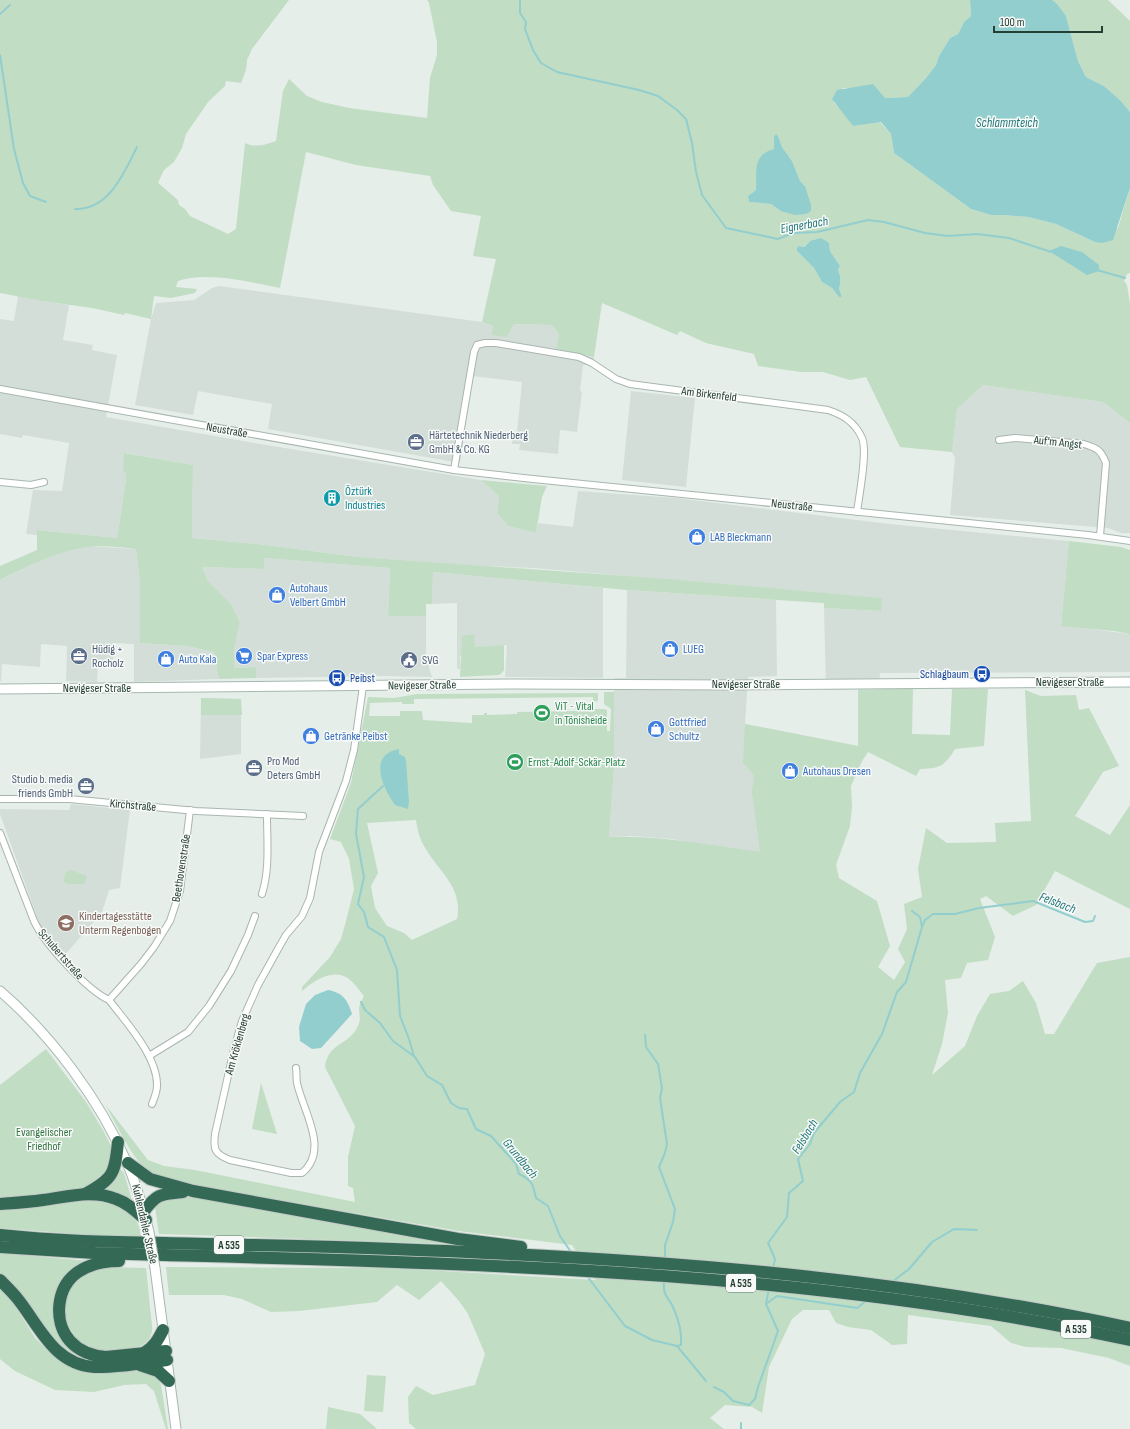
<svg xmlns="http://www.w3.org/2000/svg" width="1130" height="1429" font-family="'Sofia Sans Condensed',sans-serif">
<rect width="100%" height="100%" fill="#e6eee9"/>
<g fill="#d4ded8">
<path d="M 219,286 L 482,322 L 493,326 L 507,337 L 514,324 L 552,325 L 559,334 L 556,349 L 594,357 L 593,365 L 583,365 L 580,391 L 582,392 L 577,432 L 560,430 L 558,454 L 519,450 L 520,444 L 512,444 L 512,433 L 517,433 L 522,382 L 473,376 L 460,463 L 268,429 L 272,404 L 198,391 L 193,415 L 135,405 L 151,319 L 156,303 L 194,300 L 212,288 Z"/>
<path d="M 18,296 L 42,301 L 69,305 L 63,340 L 93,345 L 92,350 L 117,355 L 106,417 L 260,444 L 481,480 L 499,496 L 497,513 L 508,526 L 536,533 L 538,523 L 573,527 L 578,491 L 676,498 L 890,524 L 1069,541 L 1061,625 L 1130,634 L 1130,672 L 880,673 L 879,689 L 826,690 L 824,608 L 880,611 L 882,598 L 533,568 L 465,565 L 358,557 L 266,545 L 192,538 L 193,465 L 125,453 L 123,472 L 126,472 L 126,480 L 117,538 L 37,530 L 37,535 L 26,534 L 33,490 L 62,491 L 69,443 L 23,435 L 22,438 L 0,434 L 0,319 L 14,321 Z"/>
<path d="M 983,385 L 1103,402 L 1130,423 L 1130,533 L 1121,533 L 1108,528 L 950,515 L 955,458 L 952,452 L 957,409 Z"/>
<path d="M 631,391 L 695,398 L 686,487 L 622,480 Z"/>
<path d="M 88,546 L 136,549 L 140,582 L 140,643 L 186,646 L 214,652 L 219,679 L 134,682 L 134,644 L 114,643 L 113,661 L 98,662 L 97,682 L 66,681 L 67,646 L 41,644 L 40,667 L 2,664 L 1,681 L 0,681 L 0,580 L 37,562 L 60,553 Z"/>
<path d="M 264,558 L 390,568 L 388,616 L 426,616 L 426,658 L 432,677 L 387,676 L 256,678 L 256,667 L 234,668 L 234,650 L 240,622 L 231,604 L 208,581 L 202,567 L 263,569 Z"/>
<path d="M 433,572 L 603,588 L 603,678 L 505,677 L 507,645 L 475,647 L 473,634 L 462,656 L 460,656 L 460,669 L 457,669 L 457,603 L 432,604 Z"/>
<path d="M 627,590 L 776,600 L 777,676 L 748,677 L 745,724 L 858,746 L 826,868 L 672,839 L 631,836 L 609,837 L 614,769 L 614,678 L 626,678 Z"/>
<path d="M 201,698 L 241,699 L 241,754 L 200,759 Z"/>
<path d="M 71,804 L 130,810 L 120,888 L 109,890 L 102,912 L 64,956 L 41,928 L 0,814 L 0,809 L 69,810 Z"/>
</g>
<g fill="#c1ddc4" fill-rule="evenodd">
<path d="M 0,0 L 289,0 L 252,49 L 247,60 L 246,70 L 241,83 L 226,81 L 225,86 L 208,102 L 186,134 L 182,148 L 174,162 L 164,170 L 158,183 L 178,200 L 179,205 L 185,209 L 190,216 L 228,234 L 236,229 L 245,143 C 256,148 265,145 276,141 L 283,91 L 289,79 L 307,96 L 322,102 L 349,108 L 427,118 L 430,78 L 437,55 L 437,42 L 429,3 L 427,0 L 970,0 L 971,16 L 964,22 L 958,34 L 950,38 L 939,56 L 936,65 L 926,78 L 908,97 L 885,98 L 850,88 L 843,88 L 834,103 L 842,110 L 853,126 L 880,122 L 891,134 L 894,153 L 971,209 L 991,215 L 1004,215 L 1028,217 L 1056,224 L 1095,242 L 1118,228 L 1130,188 L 1130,273 L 1127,274 L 1124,281 L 1127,285 L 1130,304 L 1130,423 L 1103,402 L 983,385 L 957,409 L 952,452 L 900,447 L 866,377 L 850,380 L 823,372 L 801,372 L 758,366 L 754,354 L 706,343 L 680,331 L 677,335 L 602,303 L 594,357 L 556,349 L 559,334 L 552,325 L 514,324 L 507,337 L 492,335 L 493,326 L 482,322 L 496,259 L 473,256 L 481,216 L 451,211 L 433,185 L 430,176 L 356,165 L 306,152 L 280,288 C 251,282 205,271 178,281 L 176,287 L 197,289 L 195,293 L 171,298 L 154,296 L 151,319 L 125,313 L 124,315 L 92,308 L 42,301 L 0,293 ZM 778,136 L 782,147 L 792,161 L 800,181 L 805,186 L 781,211 L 771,204 L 749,202 L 748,196 L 756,190 L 774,149 L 774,137 ZM 810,241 L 829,243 L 830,251 L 840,266 L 838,270 C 841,277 841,281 839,289 L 841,294 L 839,297 L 832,288 L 822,282 L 814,268 L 797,251 L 799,246 L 803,247 Z"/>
<path d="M 1052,0 L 1108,0 L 1130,21 L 1130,112 L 1121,101 L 1104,86 L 1086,77 L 1078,61 L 1066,16 Z"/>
<path d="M 124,453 L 193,465 L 192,538 L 266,545 L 358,557 L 669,579 L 882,598 L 881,611 L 824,608 L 824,603 L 627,590 L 433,572 L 432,604 L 426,604 L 426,616 L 388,616 L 390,568 L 264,558 L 264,569 L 202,567 L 208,581 L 231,604 L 240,622 L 234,650 L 234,668 L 256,667 L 256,678 L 219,679 L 214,652 L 186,646 L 140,643 L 140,582 L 136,549 C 122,547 100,545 87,547 C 55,552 28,566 0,580 L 0,566 L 37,550 L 37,530 L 117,538 L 126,480 L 126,473 L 123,472 Z"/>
<path d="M 481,480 L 547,486 L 542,497 L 536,533 L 508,526 L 497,513 L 499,496 Z"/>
<path d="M 1069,541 L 1121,547 L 1130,550 L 1130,634 L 1114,631 L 1061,626 Z"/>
<path d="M 474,634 L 475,647 L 504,645 L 504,670 L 501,674 L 498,675 L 460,677 L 462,636 Z"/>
<path d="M 913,688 L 912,734 L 950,735 L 952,689 L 988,689 L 984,746 L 955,749 C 944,767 940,768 920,769 L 916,776 L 868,752 L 862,761 L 851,786 L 852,807 L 850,826 L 836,865 L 839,878 L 877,901 L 890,946 L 878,967 L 894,980 L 905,962 L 898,949 L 907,929 L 904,904 L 922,897 L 918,869 L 926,828 L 947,843 L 996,842 L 995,823 L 1031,821 L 1025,690 L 1041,696 L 1076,695 L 1079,710 L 1089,708 L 1119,766 L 1103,772 L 1075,816 L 1110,835 L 1130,805 L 1130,909 L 1055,871 L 1036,905 L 1013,916 L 986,896 L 980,899 L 995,937 L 988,960 L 967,963 L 961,978 L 945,980 L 948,1013 L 942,1044 L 932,1075 L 965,1046 L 977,1016 L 990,994 L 1009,991 L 1023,981 L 1036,1003 L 1045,1034 L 1054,1034 L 1097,963 L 1130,957 L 1130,1366 L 1109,1358 L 1061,1348 L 1026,1347 L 1011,1343 L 991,1326 L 908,1315 L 907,1344 L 892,1345 L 871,1330 L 848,1327 L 836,1323 L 829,1310 L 803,1310 L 792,1319 L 769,1367 L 762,1413 L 752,1407 L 725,1405 L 710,1418 L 724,1429 L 416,1429 L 409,1423 L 408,1397 L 416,1386 L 433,1395 L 475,1385 L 485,1354 L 468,1314 L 459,1301 L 441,1281 L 419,1300 L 397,1285 L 377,1302 L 299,1311 L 271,1312 L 242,1299 L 224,1295 L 169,1295 L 166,1267 L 389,1268 L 596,1280 L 572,1245 L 459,1231 L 192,1185 C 178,1182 163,1180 151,1173 C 133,1162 116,1123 105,1104 L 148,1160 L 164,1166 L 195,1170 L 355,1202 L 353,1188 L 348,1186 L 348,1157 L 355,1126 L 325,1067 C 328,1043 347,1046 357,1028 C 363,1017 357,1013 360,1004 C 361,1001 363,998 364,996 C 359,990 353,981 346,977 C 331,969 313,981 302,991 L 302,987 L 330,957 L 341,939 L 346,921 L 354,889 L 349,859 L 341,842 L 330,839 L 351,783 L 368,697 L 394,698 L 417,694 L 598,693 L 598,701 L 593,702 L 593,697 L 414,699 L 414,704 L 402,704 L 402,702 L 370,703 L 369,716 L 400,716 L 400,711 L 422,711 L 423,720 L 472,723 L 472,715 L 484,715 L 484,713 L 487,713 L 487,715 L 516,714 L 517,714 L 517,712 L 578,711 L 579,709 L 604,709 L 607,710 L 607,731 L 610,731 L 611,709 L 604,704 L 604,692 L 614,692 L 614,769 L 609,837 C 660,835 710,845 760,852 L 752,792 L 754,775 L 743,763 L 745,724 L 858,746 L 858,690 ZM 416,820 C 417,827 419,837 423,844 C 436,870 464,886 457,919 L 412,940 L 404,933 L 387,926 L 375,908 L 371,886 L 378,873 L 367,823 Z"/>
<path d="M 201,698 L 241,699 L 242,715 L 201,715 Z"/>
<path d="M 71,870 L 87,876 L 84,884 L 67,884 L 63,881 L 66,872 Z"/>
<path d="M 46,1049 L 86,1102 L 104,1132 L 110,1144 L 112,1155 L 110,1167 L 95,1184 L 81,1189 L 0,1200 L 0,1085 Z"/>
<path d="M 261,1083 L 277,1134 L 252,1129 Z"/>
<path d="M 120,1169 L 124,1173 L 133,1204 L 101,1190 L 115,1179 Z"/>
<path d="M 190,1197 L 389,1230 L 453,1244 L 159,1234 L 155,1207 C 165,1197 176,1197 190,1197 Z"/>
<path d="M 82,1198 C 101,1201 127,1204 138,1224 C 140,1227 140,1233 141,1236 L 91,1235 L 0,1228 L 0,1207 Z"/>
<path d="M 0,1253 L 89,1261 C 81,1266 69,1272 64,1279 C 55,1291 49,1312 56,1326 C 60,1335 68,1344 74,1352 L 69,1356 L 56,1345 L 3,1276 L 0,1273 Z"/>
<path d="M 106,1267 L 146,1268 C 148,1284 149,1300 151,1316 C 151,1321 153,1327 152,1331 C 148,1358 94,1354 78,1341 C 76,1339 74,1336 73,1333 C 59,1315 62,1292 81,1277 C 88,1272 97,1269 106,1267 Z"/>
<path d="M 0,1289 L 13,1303 L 35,1338 L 50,1353 L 68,1365 L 92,1374 L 147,1370 L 157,1375 L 161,1385 L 168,1429 L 166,1429 L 154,1391 L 146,1384 L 124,1385 L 94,1392 L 55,1390 L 15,1371 L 0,1359 Z"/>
<path d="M 367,1375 L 386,1376 L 383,1412 L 364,1411 Z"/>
<path d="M 328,1407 L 360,1414 L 377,1429 L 326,1429 Z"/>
</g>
<g fill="#93cece">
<path d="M 970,0 L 1052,0 L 1057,4 L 1066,16 L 1078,61 L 1086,77 L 1104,86 L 1121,101 L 1130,112 L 1130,188 L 1113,240 L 1102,243 L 1095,242 L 1056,224 L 1028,217 L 1004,215 L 991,215 L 971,209 L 894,153 L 891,134 L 881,122 L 853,126 L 832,99 L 837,90 L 873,84 L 885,98 L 908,97 L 926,78 L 936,65 L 939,56 L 950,38 L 958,34 L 964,22 L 971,16 Z"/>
<path d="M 776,134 L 778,136 L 782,147 L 792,161 L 800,181 L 805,186 L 811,205 L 811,211 L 806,214 L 795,215 L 781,211 L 771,204 L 749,202 L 748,196 L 756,190 C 757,171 752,155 774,149 L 774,137 Z"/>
<path d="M 821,238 L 829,243 L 830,251 L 840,266 L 838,270 C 841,277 841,281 839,289 L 841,294 L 841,297 L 839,297 L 832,288 L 822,282 L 814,268 L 797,251 L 797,248 L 799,246 L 804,247 L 810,241 Z"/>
<path d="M 1061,246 L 1082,252 L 1099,265 L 1099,271 L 1087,275 L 1049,251 Z"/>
<path d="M 399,749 L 399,754 L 405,757 L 406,761 L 409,802 L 408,809 L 395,805 C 383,788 367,755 399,749 Z"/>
<path d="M 328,990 C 343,993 347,999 352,1014 L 321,1048 L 312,1049 L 300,1041 L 299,1027 L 306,1004 L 315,995 Z"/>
</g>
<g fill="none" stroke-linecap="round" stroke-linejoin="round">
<g stroke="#93cece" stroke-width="2">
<path d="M 520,0 L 520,13 L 526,22 L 525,29 L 528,37 L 533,50 L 541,63 L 557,72 L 639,90 L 658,96 L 677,110 L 686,119 L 692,143 L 696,172 L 702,195 L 726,228 L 778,239 L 793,233 L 817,232 L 868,220 L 884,222 L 925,233 L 948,236 L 977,234 L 1009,238 L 1051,252"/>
<path d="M 0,14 L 10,5"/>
<path d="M 0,55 L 14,149 L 23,183 L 30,196 L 46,202"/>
<path d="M 75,209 C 109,210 124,173 137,147"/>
<path d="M 1097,270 L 1125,278"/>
<path d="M 383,786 L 358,809 L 356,834 L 364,877 L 358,904 L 364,912 L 368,927 L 384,937 L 397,970 L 400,1016 L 409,1039 L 414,1056"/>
<path d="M 922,927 L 925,920 L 933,914 L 955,914 L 979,908 L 1033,901 L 1085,922 L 1093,921 L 1095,916"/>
<path d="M 361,1002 L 365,1010 L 380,1023 L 393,1041 L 415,1057 L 427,1076 L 442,1085 L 451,1103 L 459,1108 L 467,1109 L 476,1129 L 491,1136 L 516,1164 L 519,1174 C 532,1180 533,1184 536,1198 L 548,1206 L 560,1236 L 571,1252"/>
<path d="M 645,1035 L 646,1047 L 658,1064 L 662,1088 L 660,1098 L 667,1144 L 665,1153 L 659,1167 L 675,1209 L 673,1222 L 665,1245 L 665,1258"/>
<path d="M 773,1268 L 775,1259 L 768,1243 L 787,1217 L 789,1193 L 803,1181 L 798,1159 L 810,1144 L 814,1133 L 840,1102 L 854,1092 L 860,1073 L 882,1034 L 897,992 L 906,982 L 922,927 L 920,917 L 912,911"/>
<path d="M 587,1276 L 625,1326 L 652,1340 L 677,1346 L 706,1381"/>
<path d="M 664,1281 C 663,1296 667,1295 673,1307 C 678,1318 682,1333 681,1345 L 677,1346"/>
<path d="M 892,1282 L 909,1269 L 932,1242 L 954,1229 L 977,1230"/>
<path d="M 766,1304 L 777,1296 L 857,1308 L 866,1301"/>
<path d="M 714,1387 L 724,1392 L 733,1401 L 749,1405 L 755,1399 L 758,1387 L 778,1331 L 766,1304 L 769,1288"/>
<path d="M 741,1429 L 741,1423"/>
</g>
<defs>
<g id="street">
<path d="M 0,389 L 454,470 L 533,479 L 1088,535 L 1130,541"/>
<path d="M 999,440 L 1015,438 L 1084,444 C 1097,448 1101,450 1106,463 L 1100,536"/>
<path d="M 454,470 L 474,352 L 477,345 L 485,343 L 496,343 L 579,357 L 592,363 L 616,379 L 630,384 L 828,410 C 843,415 855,422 862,438 C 868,451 859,496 857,512"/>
<path d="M 0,482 L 31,485 L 44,482"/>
<path d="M 0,799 L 69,799 L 196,811 L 303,816"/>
<path d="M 0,833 L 34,921 C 44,943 87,990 109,1000 C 126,1022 158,1057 157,1086 C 157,1092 154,1099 152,1104"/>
<path d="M 262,894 C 270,869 267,841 267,814"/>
<path d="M 109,1000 L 141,964 L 154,947 L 170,921 L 180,891 L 190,810"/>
<path d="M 149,1056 L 188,1032 L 209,1006 L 231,971 L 248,935 L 255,916"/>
<path d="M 296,1068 C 297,1073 296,1078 297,1083 C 303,1111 330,1150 302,1173 L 291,1173 L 230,1160 C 215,1154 213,1150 215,1134 L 234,1049 L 242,1021 L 258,985 L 278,949 L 286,935 L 302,916 L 310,898 L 319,852 L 346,781 L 354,750 L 363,686"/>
</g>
<g id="secondary">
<path d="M 0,689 L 514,684 L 735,685 L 1130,682"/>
<path d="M 0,991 C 52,1036 100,1100 127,1163 C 137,1185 143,1209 149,1232"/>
<path d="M 155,1268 L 176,1429"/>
</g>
<g id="highway">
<path d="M 128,1163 L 150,1179 L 193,1191 L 458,1239 L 521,1247"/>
<path d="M 85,1194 C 113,1179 115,1174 118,1142"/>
<path d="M 0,1204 C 14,1203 29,1202 43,1200 C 67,1197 92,1189 116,1199 C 128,1203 137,1212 146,1220"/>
<path d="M 144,1211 C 157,1193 162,1194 183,1192"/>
<path d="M 0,1235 C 55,1241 110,1242 165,1243 C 241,1245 317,1246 393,1249 C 640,1258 888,1275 1130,1328"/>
<path d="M 0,1247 L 95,1253 L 165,1255 C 488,1264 814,1271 1130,1340"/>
<path d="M 119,1261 C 105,1261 90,1264 78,1272 C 56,1287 53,1322 70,1341 C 79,1351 93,1356 106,1357 L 166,1351"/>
<path d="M 0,1280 C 6,1286 12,1292 17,1298 C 39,1325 53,1364 94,1367 C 118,1368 143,1363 167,1360"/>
<path d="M 144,1353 C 154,1347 158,1340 163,1330"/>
<path d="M 140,1365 L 158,1371 L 169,1381"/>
</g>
</defs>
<use href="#street" stroke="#a9b6af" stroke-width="8"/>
<use href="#secondary" stroke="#a5b9af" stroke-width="11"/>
<use href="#highway" stroke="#c2c9c6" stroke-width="14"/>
<use href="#street" stroke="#fff" stroke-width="6"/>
<use href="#secondary" stroke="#fff" stroke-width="9"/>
<use href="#highway" stroke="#346955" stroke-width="12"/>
<defs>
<path id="secondary-bridge" d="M 149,1232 L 155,1268"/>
</defs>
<use href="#secondary-bridge" stroke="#a5b9af" stroke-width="11" stroke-linecap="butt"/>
<use href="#secondary-bridge" stroke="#fff" stroke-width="9"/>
</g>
<defs>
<symbol id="office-disc" viewBox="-11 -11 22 22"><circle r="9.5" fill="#5c6f8a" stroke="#f7faf8"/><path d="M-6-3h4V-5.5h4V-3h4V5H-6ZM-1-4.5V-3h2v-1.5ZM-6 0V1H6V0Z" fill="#fff"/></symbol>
<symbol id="building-disc" viewBox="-11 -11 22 22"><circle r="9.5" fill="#0f9aa8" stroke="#f7faf8"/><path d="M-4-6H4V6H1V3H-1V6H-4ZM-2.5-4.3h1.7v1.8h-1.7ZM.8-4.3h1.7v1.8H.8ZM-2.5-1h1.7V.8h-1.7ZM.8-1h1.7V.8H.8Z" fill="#fff"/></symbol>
<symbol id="shop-disc" viewBox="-11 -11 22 22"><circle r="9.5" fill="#3f7fe0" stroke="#f7faf8"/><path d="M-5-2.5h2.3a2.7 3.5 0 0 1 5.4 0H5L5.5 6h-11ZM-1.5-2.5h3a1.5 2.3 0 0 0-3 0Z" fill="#fff"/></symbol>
<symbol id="supermarket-disc" viewBox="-11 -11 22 22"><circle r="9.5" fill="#3f7fe0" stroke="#f7faf8"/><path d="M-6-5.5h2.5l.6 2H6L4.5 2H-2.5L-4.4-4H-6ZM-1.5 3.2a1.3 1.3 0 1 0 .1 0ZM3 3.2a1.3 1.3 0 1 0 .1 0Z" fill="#fff"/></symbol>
<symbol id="civic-disc" viewBox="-11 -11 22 22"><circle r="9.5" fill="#5c6f8a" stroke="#f7faf8"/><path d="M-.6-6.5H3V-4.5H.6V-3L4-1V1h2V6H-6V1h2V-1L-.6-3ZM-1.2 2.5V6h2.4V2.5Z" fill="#fff"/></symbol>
<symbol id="bus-disc" viewBox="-11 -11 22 22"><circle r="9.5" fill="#1a4fb4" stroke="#f7faf8"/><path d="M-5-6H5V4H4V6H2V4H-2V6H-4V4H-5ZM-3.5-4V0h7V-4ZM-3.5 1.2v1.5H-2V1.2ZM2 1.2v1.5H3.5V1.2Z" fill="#fff"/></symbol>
<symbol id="stadium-disc" viewBox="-11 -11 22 22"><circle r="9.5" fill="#2e9e5b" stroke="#f7faf8"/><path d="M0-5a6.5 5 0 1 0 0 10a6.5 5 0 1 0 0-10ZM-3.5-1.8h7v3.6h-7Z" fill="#fff"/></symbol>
<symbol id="school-disc" viewBox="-11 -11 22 22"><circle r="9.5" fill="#8d6e63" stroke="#f7faf8"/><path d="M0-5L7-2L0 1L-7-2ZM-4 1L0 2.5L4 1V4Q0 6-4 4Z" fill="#fff"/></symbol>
</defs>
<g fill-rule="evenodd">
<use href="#office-disc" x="406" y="432" width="20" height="20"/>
<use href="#building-disc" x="322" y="488" width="20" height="20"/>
<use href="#shop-disc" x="687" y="527" width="20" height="20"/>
<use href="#shop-disc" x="267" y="585" width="20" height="20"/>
<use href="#shop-disc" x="660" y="639" width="20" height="20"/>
<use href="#office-disc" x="69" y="646" width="20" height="20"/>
<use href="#supermarket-disc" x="234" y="646" width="20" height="20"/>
<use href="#shop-disc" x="156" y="649" width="20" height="20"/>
<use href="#civic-disc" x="399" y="650" width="20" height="20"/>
<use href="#bus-disc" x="972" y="664" width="20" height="20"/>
<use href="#bus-disc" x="327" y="668" width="20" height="20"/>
<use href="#stadium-disc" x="532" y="703" width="20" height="20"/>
<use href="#shop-disc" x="646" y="719" width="20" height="20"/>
<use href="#shop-disc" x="301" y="726" width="20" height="20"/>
<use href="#stadium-disc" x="505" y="752" width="20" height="20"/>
<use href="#office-disc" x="244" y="758" width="20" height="20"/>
<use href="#shop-disc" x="780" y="761" width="20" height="20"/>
<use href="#office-disc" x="76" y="776" width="20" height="20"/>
<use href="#school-disc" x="56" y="913" width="20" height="20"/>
</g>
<g text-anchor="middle" stroke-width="3" stroke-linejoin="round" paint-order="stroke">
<g fill="#f7faf8" stroke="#65776f" stroke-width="1">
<rect x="214" y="1236" width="30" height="18" rx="3"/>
<rect x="726" y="1274" width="30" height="18" rx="3"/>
<rect x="1061" y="1320" width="30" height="18" rx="3"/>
</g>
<g font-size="11" font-weight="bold" fill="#263f34">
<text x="229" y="1249">A 535</text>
<text x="741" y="1287">A 535</text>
<text x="1076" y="1333">A 535</text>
</g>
<g font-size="12" fill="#263f34" stroke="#f7faf8">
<text transform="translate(709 394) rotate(7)" y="4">Am Birkenfeld</text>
<text transform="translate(227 430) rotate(10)" y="4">Neustraße</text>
<text transform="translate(1058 442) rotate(6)" y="4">Auf'm Angst</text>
<text transform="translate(792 505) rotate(6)" y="4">Neustraße</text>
<text x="1070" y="686">Nevigeser Straße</text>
<text x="746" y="688">Nevigeser Straße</text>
<text transform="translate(422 685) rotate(-1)" y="4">Nevigeser Straße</text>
<text x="97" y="692">Nevigeser Straße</text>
<text transform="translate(133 805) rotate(5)" y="4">Kirchstraße</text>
<text transform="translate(181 868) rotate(-81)" y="4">Beethovenstraße</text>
<text transform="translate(61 954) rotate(49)" y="4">Schubertstraße</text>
<text transform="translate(237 1044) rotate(-74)" y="4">Am Kröklenberg</text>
<text transform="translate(145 1224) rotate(77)" y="4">Kuhlendahler Straße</text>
</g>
<g font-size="12" fill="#4e5e75" stroke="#f7faf8" text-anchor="start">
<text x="429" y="439">Härtetechnik Niederberg<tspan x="429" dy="14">GmbH &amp; Co. KG</tspan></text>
<text x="92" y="653">Hüdig +<tspan x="92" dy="14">Rocholz</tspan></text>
<text x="422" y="664">SVG</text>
<text x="267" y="765">Pro Mod<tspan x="267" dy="14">Deters GmbH</tspan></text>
<text x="73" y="783" text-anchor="end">Studio b. media<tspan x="73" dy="14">friends GmbH</tspan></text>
</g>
<g font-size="12" fill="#0d838f" stroke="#f7faf8" text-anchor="start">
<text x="345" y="495">Öztürk<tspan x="345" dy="14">Industries</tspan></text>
</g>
<g font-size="12" fill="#366cbe" stroke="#f7faf8" text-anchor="start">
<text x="710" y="541">LAB Bleckmann</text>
<text x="290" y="592">Autohaus<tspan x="290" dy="14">Velbert GmbH</tspan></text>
<text x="683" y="653">LUEG</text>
<text x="257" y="660">Spar Express</text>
<text x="179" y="663">Auto Kala</text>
<text x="669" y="726">Gottfried<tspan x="669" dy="14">Schultz</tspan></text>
<text x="324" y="740">Getränke Peibst</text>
<text x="803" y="775">Autohaus Dresen</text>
</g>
<g font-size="12" fill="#164399" stroke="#f7faf8" text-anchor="end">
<text x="969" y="678">Schlagbaum</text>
<text x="350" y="682" text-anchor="start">Peibst</text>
</g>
<g font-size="12" fill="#27864d" stroke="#f7faf8" text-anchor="start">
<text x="555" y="710">ViT - Vital<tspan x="555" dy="14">in Tönisheide</tspan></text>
<text x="528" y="766">Ernst-Adolf-Sckär-Platz</text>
</g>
<g font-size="12" fill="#785e54" stroke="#f7faf8" text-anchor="start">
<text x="79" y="920">Kindertagesstätte<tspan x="79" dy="14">Unterm Regenbogen</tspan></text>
</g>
<g font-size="12" fill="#337341" stroke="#f7faf8">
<text x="44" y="1136">Evangelischer<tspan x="44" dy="14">Friedhof</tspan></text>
</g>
<g font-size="13" font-style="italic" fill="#237778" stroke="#f7faf8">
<text x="1007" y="127">Schlammteich</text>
<text transform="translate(804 224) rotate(-10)" y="5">Eignerbach</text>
<text transform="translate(1058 902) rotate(21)" y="5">Felsbach</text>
<text transform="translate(804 1136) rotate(-58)" y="5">Felsbach</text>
<text transform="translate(521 1158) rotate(51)" y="5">Grundbach</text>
</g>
</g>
<path d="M994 26v6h108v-6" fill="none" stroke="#263f34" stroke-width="2"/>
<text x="1000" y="26" font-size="12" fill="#263f34" stroke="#f7faf8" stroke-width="3" paint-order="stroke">100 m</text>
</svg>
